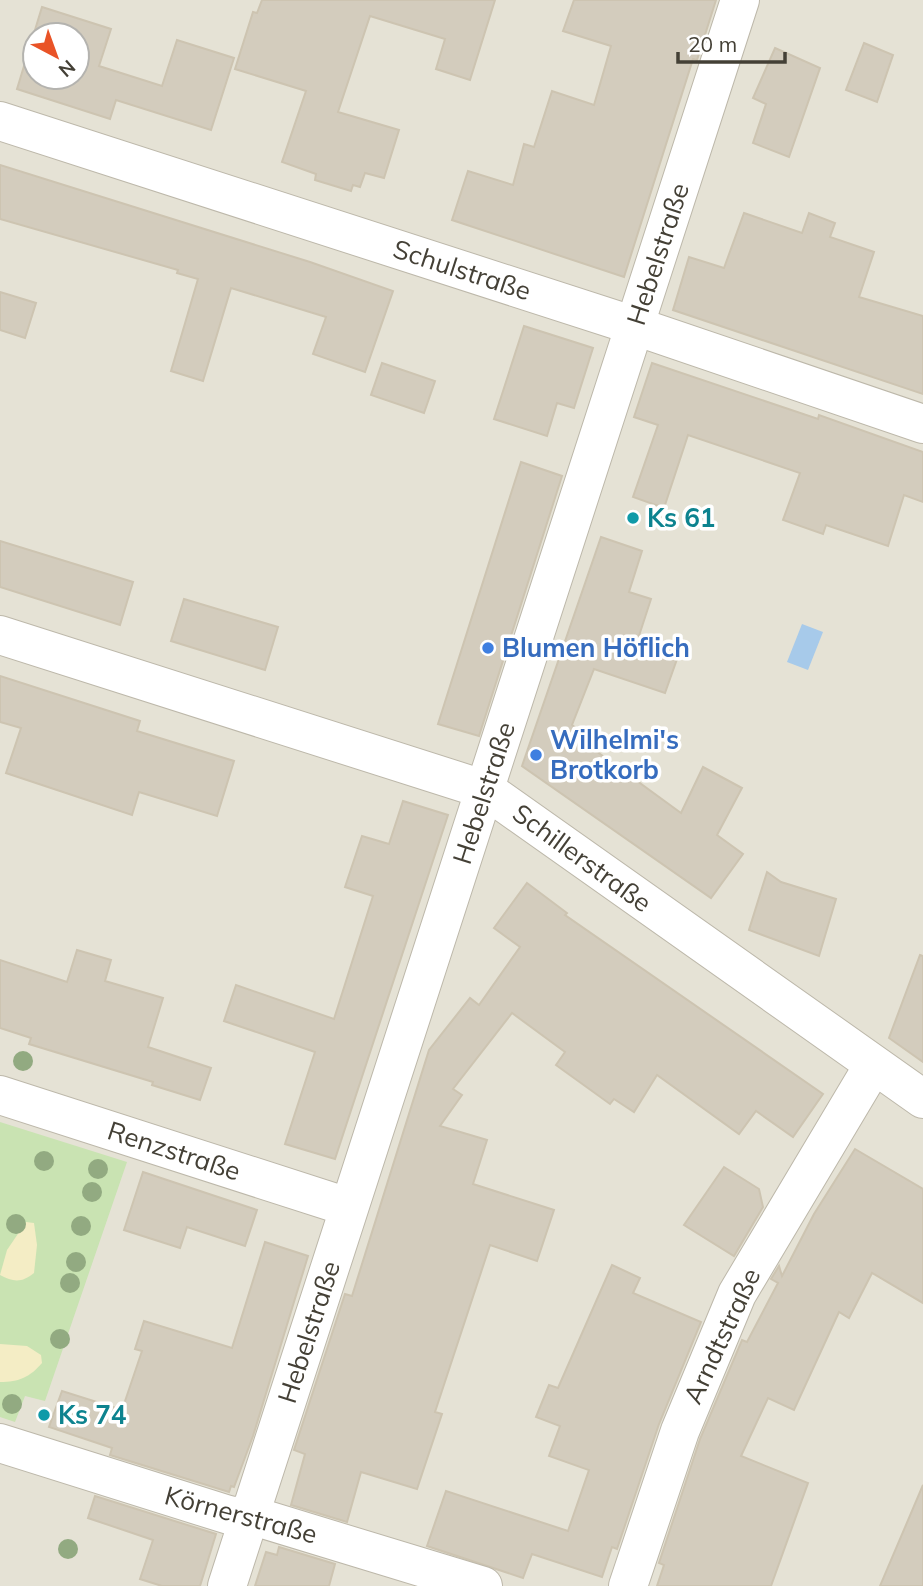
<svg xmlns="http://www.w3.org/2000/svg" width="923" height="1586" font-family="Mulish,sans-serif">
<rect width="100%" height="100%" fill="#f2efe7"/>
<path fill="#e5e2d5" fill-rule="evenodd" d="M 0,0 L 923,0 L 923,1586 L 0,1586 ZM 35,35 L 77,35 L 77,77 L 35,77 Z"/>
<path fill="#c9e3b2" d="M 0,1122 L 127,1162 L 45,1401 L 25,1396 L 15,1422 L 0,1417 Z"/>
<g fill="#f4edc5">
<path d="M 26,1222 L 34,1223 L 37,1245 L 34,1273 C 22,1283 13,1282 0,1275 L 7,1250 Z"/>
<path d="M 0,1344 L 27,1346 L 41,1355 L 42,1363 C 30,1377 19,1382 0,1382 Z"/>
</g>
<path fill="#a7caea" d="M 802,624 L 823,632 L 808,670 L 787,662 Z"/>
<g fill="#d3ccbd" stroke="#cdc4b1" stroke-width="2" fill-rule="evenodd">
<path d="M 262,0 L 495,0 L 470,80 L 436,69 L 445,39 L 370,16 L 338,112 L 399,130 L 384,178 L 365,173 L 360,187 L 353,185 L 351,191 L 315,180 L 316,174 L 282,162 L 306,91 L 235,69 L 253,12 L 257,13 Z"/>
<path d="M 574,0 L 716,0 L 697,60 L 693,59 L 624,277 L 452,220 L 468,171 L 513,185 L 524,144 L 534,147 L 552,91 L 594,105 L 611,46 L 563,31 Z"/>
<path d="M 42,7 L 111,29 L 99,66 L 162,86 L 177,40 L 234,58 L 211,130 L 116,100 L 110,119 L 17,89 ZM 35,35 L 77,35 L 77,77 L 35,77 Z"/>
<path d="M 864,43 L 893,55 L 877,102 L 846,90 Z"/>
<path d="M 775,48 L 820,68 L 789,157 L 753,143 L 766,104 L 753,98 Z"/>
<path d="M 0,165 L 310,262 L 393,291 L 365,372 L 313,354 L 326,317 L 231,288 L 203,381 L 171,371 L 198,279 L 177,273 L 178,270 L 0,219 Z"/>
<path d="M 744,213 L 802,233 L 809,213 L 835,223 L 830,237 L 874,252 L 859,297 L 923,316 L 923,394 L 673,310 L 689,257 L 724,268 Z"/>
<path d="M 0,292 L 36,303 L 25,338 L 0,330 Z"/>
<path d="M 524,326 L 593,348 L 574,408 L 557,403 L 547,436 L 494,419 Z"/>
<path d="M 382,363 L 435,381 L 424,413 L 371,395 Z"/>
<path d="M 652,363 L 818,419 L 819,415 L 923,452 L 923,502 L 904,495 L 888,546 L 826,525 L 823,534 L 783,520 L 800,473 L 688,435 L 664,508 L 633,497 L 658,425 L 634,417 Z"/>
<path d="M 521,462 L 562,476 L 479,736 L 438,724 Z"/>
<path d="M 601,537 L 642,551 L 629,592 L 651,599 L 636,645 L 677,659 L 665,693 L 594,669 L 572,725 L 600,746 L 596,751 L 681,813 L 703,767 L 742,788 L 717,835 L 743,854 L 711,898 L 522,766 Z"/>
<path d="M 0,541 L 133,582 L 120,625 L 0,587 Z"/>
<path d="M 184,599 L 278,627 L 265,670 L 171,641 Z"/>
<path d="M 0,676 L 140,721 L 137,731 L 234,761 L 217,816 L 139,792 L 132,815 L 6,773 L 21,728 L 0,722 Z"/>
<path d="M 403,801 L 448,815 L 335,1159 L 285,1144 L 315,1052 L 224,1021 L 236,985 L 334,1019 L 373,896 L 345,887 L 362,836 L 389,844 Z"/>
<path d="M 767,872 L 781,882 L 836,899 L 819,956 L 749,930 Z"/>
<path d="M 527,883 L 567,913 L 565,915 L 823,1094 L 793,1137 L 756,1111 L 739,1134 L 657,1075 L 634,1112 L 614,1099 L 610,1104 L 556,1065 L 565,1052 L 512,1013 L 453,1089 L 462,1095 L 440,1126 L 487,1140 L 473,1184 L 554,1210 L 537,1261 L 490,1245 L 435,1412 L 442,1414 L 417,1489 L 361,1472 L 347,1522 L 291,1505 L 305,1454 L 294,1450 L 345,1294 L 352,1296 L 429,1050 L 470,998 L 479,1005 L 520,947 L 494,928 Z"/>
<path d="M 77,950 L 111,960 L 105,981 L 163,998 L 148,1047 L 211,1068 L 200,1100 L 152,1085 L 153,1082 L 29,1044 L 31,1038 L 0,1028 L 0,960 L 67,982 Z"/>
<path d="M 920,955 L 923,956 L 923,1062 L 889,1038 Z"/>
<path d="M 855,1149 L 923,1189 L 923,1303 L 872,1273 L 849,1318 L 839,1312 L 794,1410 L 768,1398 L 741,1456 L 808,1483 L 771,1586 L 657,1586 L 664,1565 L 659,1563 L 700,1439 L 742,1340 L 747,1342 L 778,1283 L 771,1279 L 779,1266 L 782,1276 L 814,1214 Z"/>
<path d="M 724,1167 L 759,1189 L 763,1207 L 734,1256 L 684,1225 Z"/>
<path d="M 143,1172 L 257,1210 L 245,1246 L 187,1227 L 180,1248 L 124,1230 Z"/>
<path d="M 265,1242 L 308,1256 L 253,1436 L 234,1487 L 231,1486 L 229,1492 L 110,1455 L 112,1448 L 49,1427 L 62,1391 L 122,1410 L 142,1351 L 135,1349 L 144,1321 L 232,1348 Z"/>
<path d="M 612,1265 L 640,1278 L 633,1293 L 701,1322 L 659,1424 L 617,1549 L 612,1547 L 602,1577 L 532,1554 L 523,1578 L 427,1546 L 446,1491 L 568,1531 L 589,1470 L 549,1456 L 560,1426 L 536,1417 L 549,1385 L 558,1388 Z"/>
<path d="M 923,1485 L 923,1586 L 880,1586 Z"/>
<path d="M 95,1496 L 216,1534 L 200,1586 L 162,1586 L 140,1579 L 153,1540 L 88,1518 Z"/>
<path d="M 279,1547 L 335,1564 L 329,1586 L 255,1586 L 266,1552 L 277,1555 Z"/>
</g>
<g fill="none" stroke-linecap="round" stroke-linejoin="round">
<defs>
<g id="minor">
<path d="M 0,121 L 635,326 L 923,424"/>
<path d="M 0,635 L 486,790 L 923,1099"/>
<path d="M 0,1095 L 348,1207"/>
<path d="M 0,1443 L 232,1516 L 250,1515 L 483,1586"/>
<path d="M 227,1586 L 740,0"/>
<path d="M 628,1586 L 680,1431 L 737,1294 L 873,1066"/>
</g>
</defs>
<use href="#minor" stroke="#bdb8aa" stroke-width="40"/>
<use href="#minor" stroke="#fff" stroke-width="38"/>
</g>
<g fill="#92aa81">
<circle cx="23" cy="1061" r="10"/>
<circle cx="44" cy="1161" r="10"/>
<circle cx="98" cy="1169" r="10"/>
<circle cx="92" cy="1192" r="10"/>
<circle cx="16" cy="1224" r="10"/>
<circle cx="81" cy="1226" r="10"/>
<circle cx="76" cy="1262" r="10"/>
<circle cx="70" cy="1283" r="10"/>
<circle cx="60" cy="1339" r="10"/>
<circle cx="12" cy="1404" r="10"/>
<circle cx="68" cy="1549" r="10"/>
</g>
<g fill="#0f9aa8" stroke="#fff" stroke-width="2.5">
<circle cx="633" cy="518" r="7"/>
<circle cx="44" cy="1415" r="7"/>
</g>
<g fill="#3f7fe0" stroke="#fff" stroke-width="2.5">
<circle cx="488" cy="648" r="7"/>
<circle cx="536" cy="755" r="7"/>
</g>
<g text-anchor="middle" stroke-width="7" stroke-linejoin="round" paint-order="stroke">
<g font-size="26" fill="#444036" stroke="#fff">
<text transform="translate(658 254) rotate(-72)" y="9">Hebelstraße</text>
<text transform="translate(462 270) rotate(18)" y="9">Schulstraße</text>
<text transform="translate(484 793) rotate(-72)" y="9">Hebelstraße</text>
<text transform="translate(582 858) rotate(36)" y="9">Schillerstraße</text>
<text transform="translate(174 1151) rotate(18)" y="9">Renzstraße</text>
<text transform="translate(309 1332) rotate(-72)" y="9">Hebelstraße</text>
<text transform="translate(722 1336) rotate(-65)" y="9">Arndtstraße</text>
<text transform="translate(241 1515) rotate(15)" y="9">Körnerstraße</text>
</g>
<g font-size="26" font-weight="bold" fill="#0d838f" stroke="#fff" text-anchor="start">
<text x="647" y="527">Ks 61</text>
<text x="58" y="1424">Ks 74</text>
</g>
<g font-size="26" font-weight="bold" fill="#366cbe" stroke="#fff" text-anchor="start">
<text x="502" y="657">Blumen Höflich</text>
<text x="550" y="749">Wilhelmi's<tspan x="550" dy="30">Brotkorb</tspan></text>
</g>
</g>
<g transform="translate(56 56) rotate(139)"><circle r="33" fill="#ffffff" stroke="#b4b3af" stroke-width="2"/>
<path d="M0-5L12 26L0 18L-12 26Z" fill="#e95327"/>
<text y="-10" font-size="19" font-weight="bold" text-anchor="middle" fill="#444036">N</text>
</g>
<path d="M678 52v10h107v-10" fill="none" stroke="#444036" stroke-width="3.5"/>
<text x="688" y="52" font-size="21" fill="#444036" stroke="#ffffff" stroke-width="5" paint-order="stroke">20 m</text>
</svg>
